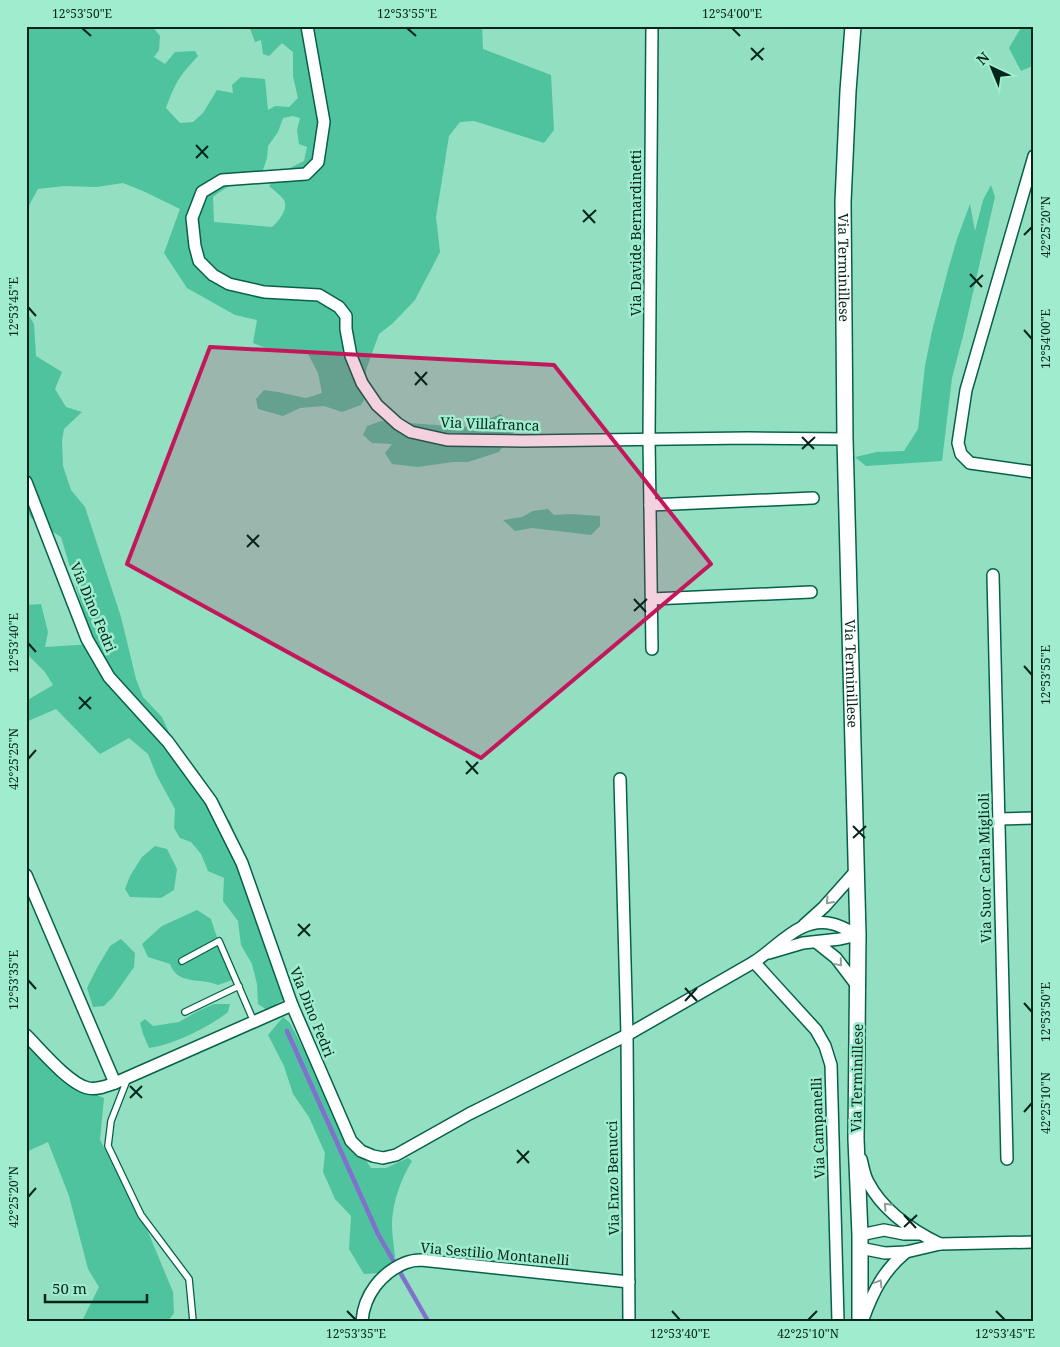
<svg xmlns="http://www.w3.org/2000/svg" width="1060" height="1347" font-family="'Noto Serif',serif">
<rect width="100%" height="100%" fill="#92dfc2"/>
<g fill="#4fc39e" fill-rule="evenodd">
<path d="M 26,26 L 152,26 L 160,36 L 159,50 L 154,57 L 165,64 L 175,52 L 195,51 L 198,56 C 180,75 175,83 166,108 L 180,123 L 193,122 L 203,113 L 217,90 L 233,93 L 232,85 L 241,77 L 265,79 L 268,110 L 275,106 L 289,107 L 298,98 L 293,76 L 293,52 L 282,43 L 269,56 L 263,54 L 261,40 L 255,42 L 249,26 L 482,26 L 483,49 L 551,75 L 554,130 L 544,143 L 474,121 L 460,122 L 449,136 L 436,217 L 440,252 L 415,300 L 393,323 L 379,334 L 366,370 L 366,397 L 361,405 L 342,412 L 324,406 L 300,408 L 283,416 L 258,409 L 256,399 L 264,390 L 278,392 L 306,398 L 322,393 L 318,373 L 308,354 L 274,351 L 253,343 L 257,320 L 235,315 L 187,288 L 164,253 L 180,209 L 143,191 L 123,183 L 97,187 L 64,186 L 38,189 L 28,207 L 26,214 ZM 293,116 L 300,118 L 297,130 L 299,144 L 307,147 L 304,161 L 282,172 L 269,186 C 273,189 281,196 284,200 C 289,209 278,222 272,227 L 214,222 L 213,197 C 228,185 244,177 263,170 L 267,158 L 268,146 L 278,132 L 283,118 Z"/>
<path d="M 1022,26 L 1034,26 L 1034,63 L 1030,67 L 1021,71 L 1009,48 Z"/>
<path d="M 991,185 L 995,197 L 963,336 L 952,378 L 942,461 L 866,466 L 855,457 L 877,452 L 904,451 L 918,429 L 925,366 L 932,331 L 948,270 L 957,239 L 970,204 L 975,231 L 983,200 Z"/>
<path d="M 26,311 L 34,324 L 36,356 L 62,372 L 55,389 L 66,407 L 82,412 L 64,429 L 62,441 L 63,466 L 71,490 L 85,507 L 121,617 L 136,679 L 143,697 L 162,717 L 181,759 L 204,801 L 230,821 L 236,837 L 241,867 L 258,921 L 287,972 L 287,997 L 267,1010 L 258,1004 L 257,984 L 252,964 L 241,945 L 238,921 L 223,901 L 224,878 L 208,871 L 201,854 L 191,842 L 180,838 L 174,828 L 175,809 L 157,776 L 148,754 L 129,738 L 100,754 L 56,709 L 26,722 L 26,701 L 53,685 L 45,672 L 26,653 L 26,605 L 41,604 L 48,632 L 45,647 L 93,644 L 61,537 L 31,518 L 26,507 Z"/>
<path d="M 501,414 L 514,432 L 499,452 L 468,462 L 453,462 L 418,467 L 392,464 L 385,453 L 392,444 L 372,443 L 363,435 L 367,426 L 381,421 L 464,427 L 479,423 Z"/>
<path d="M 548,509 L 554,515 L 571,514 L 600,516 L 600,526 L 591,535 L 532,528 L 515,531 L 503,520 L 522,517 L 533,511 Z"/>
<path d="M 155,846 L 167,849 L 177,869 L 174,890 L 161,898 L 130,897 L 125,889 L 130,876 L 142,857 Z"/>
<path d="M 197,910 L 211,919 C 217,940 227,959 232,980 L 218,985 C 200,977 178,986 170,964 L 148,957 L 142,944 L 162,926 Z"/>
<path d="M 121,939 L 135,953 L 134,967 L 113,997 L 104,1006 L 93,1007 L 87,988 L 97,968 L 110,946 Z"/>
<path d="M 214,1004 L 230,1004 L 228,1012 C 209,1027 173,1045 149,1048 L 143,1034 L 140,1023 L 145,1019 L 153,1026 L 179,1022 L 198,1011 Z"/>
<path d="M 283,1017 L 290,1023 L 303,1048 L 324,1081 L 363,1156 L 371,1168 L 386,1168 L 408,1158 L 412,1161 C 401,1179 392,1203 392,1225 C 392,1235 394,1246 395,1257 L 381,1273 L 364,1274 L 349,1249 L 351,1216 L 335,1199 L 323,1172 L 325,1153 L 309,1117 L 293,1094 L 284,1066 L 268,1035 Z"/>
<path d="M 26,1045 L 64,1082 L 104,1098 L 100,1140 L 141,1215 L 173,1292 L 174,1313 L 168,1321 L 82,1321 L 99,1287 L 88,1269 L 69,1196 L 48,1142 L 26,1152 Z"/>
</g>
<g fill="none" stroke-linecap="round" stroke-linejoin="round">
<path stroke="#7f71cc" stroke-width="4.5" d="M 287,1031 L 378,1234 L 428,1321"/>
<defs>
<g id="service">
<path d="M 182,961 L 219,941 L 254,1022"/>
<path d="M 185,1012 L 239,986"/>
<path d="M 127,1080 L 111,1121 L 108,1146 L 141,1215 L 189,1279 L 193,1321"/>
</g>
<g id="minor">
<path d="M 307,26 L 324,122 L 318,162 L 306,174 L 222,180 L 202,192 L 192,218 L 195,246 L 199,261 L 213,275 L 229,284 L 264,292 L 319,295 L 339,307 L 346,316 L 346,329 L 351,356 L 362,383 L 377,405 L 398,424 L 411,432 L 447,440 L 523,441 L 748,438 L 845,439"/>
<path d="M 652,26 L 649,439 L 652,649"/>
<path d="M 1034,156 L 966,390 L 958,443 L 961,454 L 970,463 L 1034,472"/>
<path d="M 26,482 L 87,639 L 109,677 L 168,742 L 211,801 L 242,863 L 292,1005 L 351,1141 L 361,1151 L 373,1156 L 383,1158 L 396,1155 L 469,1114 L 627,1035 L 754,962 C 778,947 801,915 833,924 C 841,926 850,931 858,935"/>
<path d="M 650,505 L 813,498"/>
<path d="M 993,575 L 1007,1159"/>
<path d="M 652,599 L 811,592"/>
<path d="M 620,779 L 627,1035 L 629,1321"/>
<path d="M 999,819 L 1034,818"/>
<path d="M 26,875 L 115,1083"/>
<path d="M 804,925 L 824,907 L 856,871"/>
<path d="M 816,942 L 836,958 L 858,987"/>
<path d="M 769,953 L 803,943 L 840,939 L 858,935"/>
<path d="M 754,962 L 816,1030 L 825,1046 L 831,1065 L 838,1321"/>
<path d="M 26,1035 C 40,1049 69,1084 88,1088 C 97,1090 106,1086 115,1083 L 292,1005"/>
<path d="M 861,1159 C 863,1166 864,1175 868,1182 C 883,1211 911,1230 940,1244"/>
<path d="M 860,1235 L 884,1230 L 904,1234 L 920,1234"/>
<path d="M 860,1248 L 885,1253 L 906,1252 L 940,1244 L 1034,1242"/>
<path d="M 863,1319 C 873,1292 883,1271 906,1252"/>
<path d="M 362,1321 C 364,1295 381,1273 405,1263 C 410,1261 415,1260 421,1260 L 629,1282"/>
</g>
<g id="secondary">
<path id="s1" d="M 853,26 L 848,91 L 843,202 L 845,439 L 858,935 L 856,1139 L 860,1235 L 860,1321"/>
</g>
</defs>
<use href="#service" stroke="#05614a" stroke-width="8"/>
<use href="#minor" stroke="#05614a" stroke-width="14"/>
<use href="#secondary" stroke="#05614a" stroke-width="18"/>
<use href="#service" stroke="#fff" stroke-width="5.5"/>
<use href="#minor" stroke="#fff" stroke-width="11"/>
<use href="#secondary" stroke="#fff" stroke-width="15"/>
</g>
<defs><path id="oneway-chevron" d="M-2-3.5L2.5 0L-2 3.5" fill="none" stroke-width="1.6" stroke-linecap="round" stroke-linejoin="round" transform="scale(1.25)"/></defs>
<g stroke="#8e9d98">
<use href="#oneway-chevron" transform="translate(829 901) rotate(132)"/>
<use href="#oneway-chevron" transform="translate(839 963) rotate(50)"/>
<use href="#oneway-chevron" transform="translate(887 1206) rotate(-133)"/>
<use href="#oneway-chevron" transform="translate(879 1283) rotate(-59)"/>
</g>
<path fill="#c2185b" fill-opacity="0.2" stroke="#c2185b" stroke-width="4" stroke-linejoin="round" d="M 210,347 L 554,365 L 711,564 L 481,758 L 127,564 Z"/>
<path fill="none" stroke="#04251b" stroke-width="2" d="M 82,28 L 91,36M 407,28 L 416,36M 732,28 L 740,36M 751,48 L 763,60M 751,60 L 764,48M 196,145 L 208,158M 196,158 L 208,146M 583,210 L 595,223M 583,222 L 596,210M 1024,235 L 1032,227M 970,274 L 982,287M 970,287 L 983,275M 28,307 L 36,316M 1024,330 L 1032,339M 415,372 L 427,385M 415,385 L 427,372M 802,437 L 814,449M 802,449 L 815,437M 247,535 L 259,547M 247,547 L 259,535M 634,599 L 646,612M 634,611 L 647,599M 28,643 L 36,652M 1024,666 L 1032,675M 79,697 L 91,709M 79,709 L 91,697M 28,759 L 36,750M 466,761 L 478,774M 466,774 L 478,762M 853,826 L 865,838M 853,838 L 866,826M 298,924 L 310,936M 298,936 L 310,924M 28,980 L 36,989M 685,988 L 697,1001M 685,1001 L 697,988M 1024,1003 L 1032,1012M 130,1086 L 142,1098M 130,1098 L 142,1086M 1024,1112 L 1032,1103M 517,1150 L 529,1163M 517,1163 L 529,1151M 28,1197 L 36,1188M 904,1215 L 916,1228M 904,1227 L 917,1215M 347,1311 L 356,1320M 672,1311 L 680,1320M 996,1311 L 1005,1320M 808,1320 L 817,1311"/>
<g text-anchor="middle" stroke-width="5" stroke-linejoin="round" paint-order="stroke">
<g font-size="14" fill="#04251b" stroke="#9feccf">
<text transform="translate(636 233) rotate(-90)" y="5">Via Davide Bernardinetti</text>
<text dy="5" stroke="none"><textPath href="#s1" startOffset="242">Via Terminillese</textPath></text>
<text transform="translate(490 424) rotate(2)" y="5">Via Villafranca</text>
<text transform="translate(93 607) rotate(67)" y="5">Via Dino Fedri</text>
<text dy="5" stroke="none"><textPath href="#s1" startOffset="648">Via Terminillese</textPath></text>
<text transform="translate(985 868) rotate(-91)" y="5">Via Suor Carla Miglioli</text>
<text transform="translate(312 1012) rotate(68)" y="5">Via Dino Fedri</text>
<text transform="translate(857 1078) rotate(-89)" y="5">Via Terminillese</text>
<text transform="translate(818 1128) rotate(-92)" y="5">Via Campanelli</text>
<text transform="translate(613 1178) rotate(-91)" y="5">Via Enzo Benucci</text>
<text transform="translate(495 1254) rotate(5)" y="5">Via Sestilio Montanelli</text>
</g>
</g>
<rect width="1060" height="1347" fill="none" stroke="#9feccf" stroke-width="55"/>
<g transform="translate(992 68) rotate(316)" stroke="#9feccf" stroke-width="4" paint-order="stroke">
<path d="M0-4L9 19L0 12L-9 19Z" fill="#04251b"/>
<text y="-8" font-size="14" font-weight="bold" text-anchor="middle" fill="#04251b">N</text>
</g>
<path d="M45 1294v8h102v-8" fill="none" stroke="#04251b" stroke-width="2.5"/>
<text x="52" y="1294" font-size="15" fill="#04251b" stroke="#9feccf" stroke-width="4" paint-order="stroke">50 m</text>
<rect x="28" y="28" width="1004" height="1292" fill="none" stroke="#04251b" stroke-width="2"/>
<g font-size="12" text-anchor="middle" fill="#04251b">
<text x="82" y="18">12°53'50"E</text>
<text x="407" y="18">12°53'55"E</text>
<text x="732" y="18">12°54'00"E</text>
<text transform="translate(1046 227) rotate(-90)" y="4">42°25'20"N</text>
<text transform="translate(14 307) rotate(-90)" y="4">12°53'45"E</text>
<text transform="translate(1046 339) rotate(-90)" y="4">12°54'00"E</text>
<text transform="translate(14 643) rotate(-90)" y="4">12°53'40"E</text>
<text transform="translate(1046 675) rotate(-90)" y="4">12°53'55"E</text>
<text transform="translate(14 759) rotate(-90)" y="4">42°25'25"N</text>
<text transform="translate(14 980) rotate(-90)" y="4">12°53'35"E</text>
<text transform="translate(1046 1012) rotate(-90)" y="4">12°53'50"E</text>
<text transform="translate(1046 1103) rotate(-90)" y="4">42°25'10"N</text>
<text transform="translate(14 1197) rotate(-90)" y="4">42°25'20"N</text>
<text x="356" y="1338">12°53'35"E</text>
<text x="680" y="1338">12°53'40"E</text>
<text x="808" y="1338">42°25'10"N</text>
<text x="1005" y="1338">12°53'45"E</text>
</g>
</svg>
